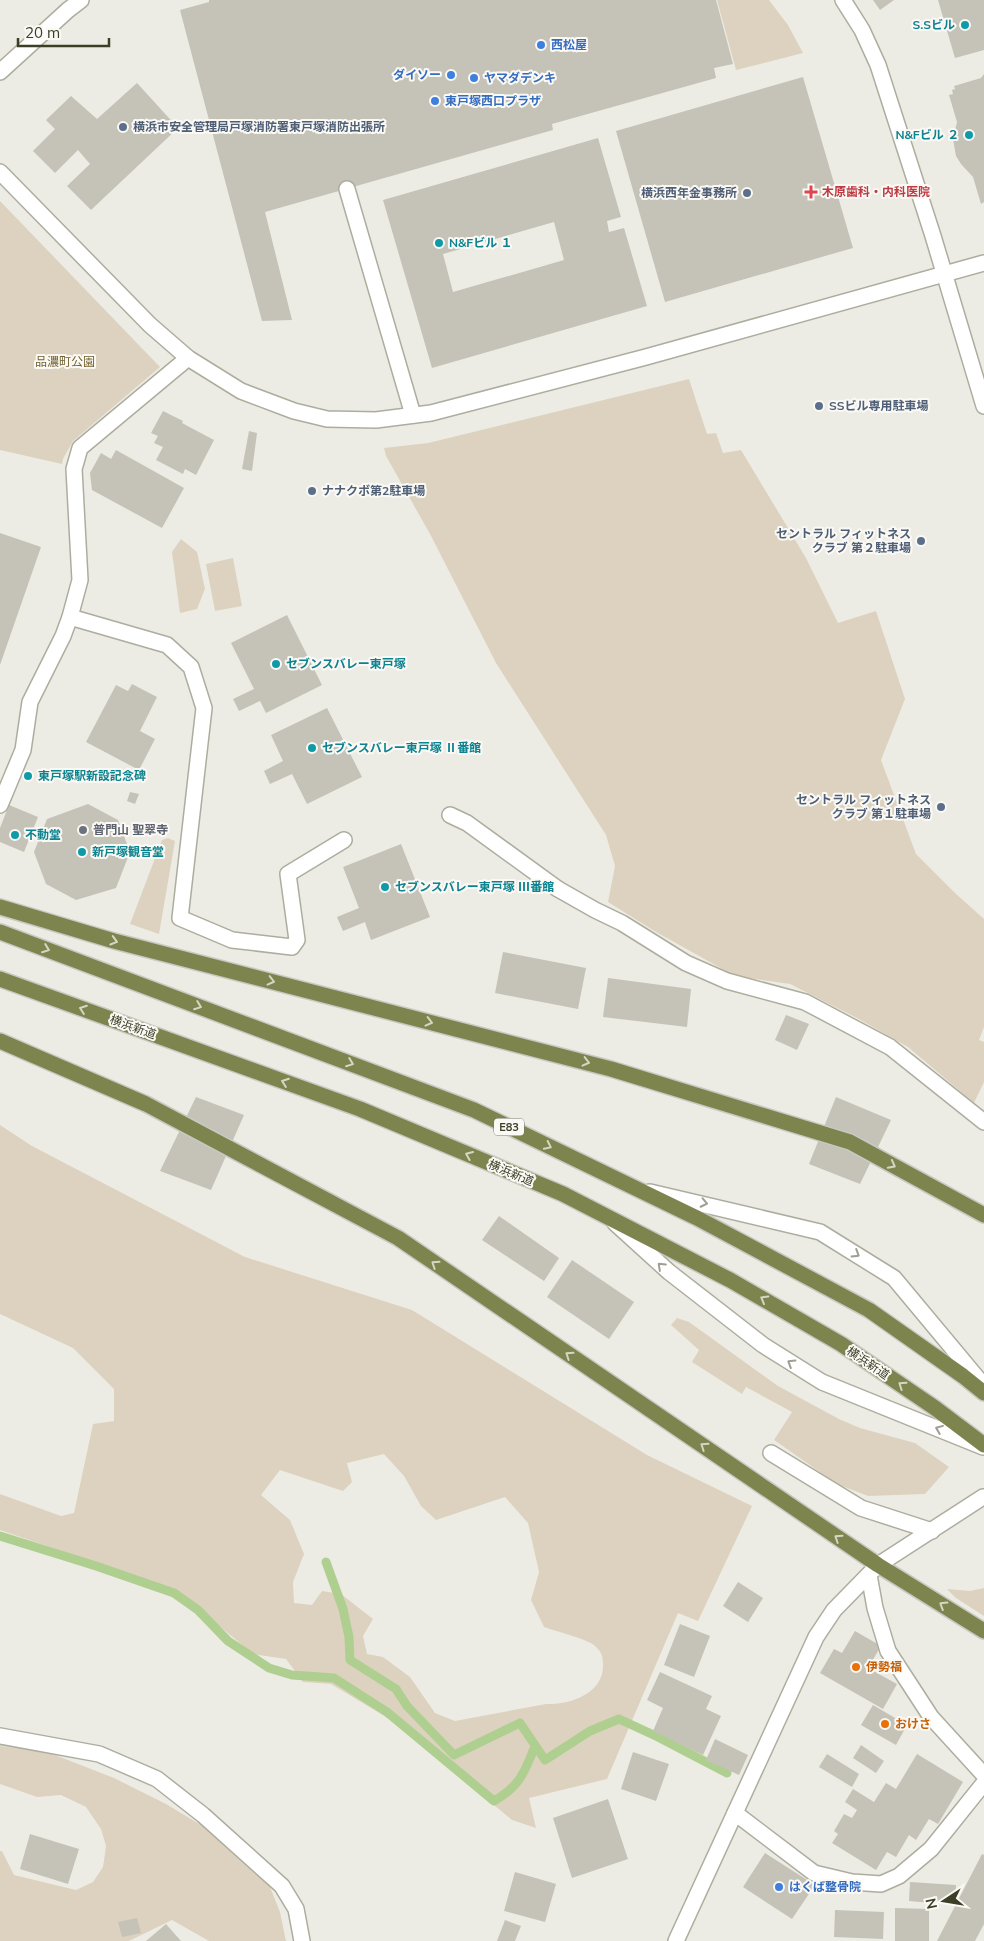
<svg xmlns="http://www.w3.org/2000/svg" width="984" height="1941" font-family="Mulish,'Noto Sans JP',sans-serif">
<rect width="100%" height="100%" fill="#edece4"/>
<g fill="#ddd2bf" fill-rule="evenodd">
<path d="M 717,0 L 769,0 L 788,25 L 803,53 L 736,70 Z"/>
<path d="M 0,201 L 160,367 L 73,441 L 63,459 L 62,464 L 0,450 Z"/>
<path d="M 689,379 L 707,434 L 716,433 L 723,453 L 741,450 L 806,558 L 838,623 L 876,611 L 905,699 L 881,760 L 916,854 L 955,893 L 984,919 L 984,1027 L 979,1040 L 984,1042 L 984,1082 L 974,1103 L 908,1047 L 857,1018 L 790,984 L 735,976 L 656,932 L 608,902 L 615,866 L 606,835 L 496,663 L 430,534 L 386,456 L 384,448 L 428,443 Z"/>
<path d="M 181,539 L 197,552 L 205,589 L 197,609 L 180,613 L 172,552 Z"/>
<path d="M 233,558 L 242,606 L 215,611 L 206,564 Z"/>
<path d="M 168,838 L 175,841 L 159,934 L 130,924 L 162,840 Z"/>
<path d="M 0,1125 L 32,1146 L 245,1257 L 412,1310 L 647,1455 L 752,1506 L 698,1621 L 678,1613 L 607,1779 L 529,1798 L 536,1828 L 512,1820 L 391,1720 L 331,1684 L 303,1682 L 286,1659 L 253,1654 L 186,1598 L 126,1573 L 0,1530 L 0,1494 L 61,1516 L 74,1513 L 93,1424 L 114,1421 L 114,1389 L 73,1348 L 0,1314 ZM 384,1454 L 404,1476 L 421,1506 L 436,1520 L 505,1497 L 528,1523 L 539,1572 L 531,1600 L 544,1627 C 555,1631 588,1639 595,1646 C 602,1652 603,1657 603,1666 C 603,1694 569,1705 546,1704 L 455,1721 L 435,1713 L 410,1677 L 383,1657 L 367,1654 L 363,1636 L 373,1619 L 341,1594 L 322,1591 L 312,1605 L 294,1603 L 293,1582 L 304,1554 L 290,1520 L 261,1495 L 280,1470 L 343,1491 L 352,1482 L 347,1463 Z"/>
<path d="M 677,1318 L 689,1322 L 778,1386 L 839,1419 L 860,1428 L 915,1443 L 949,1467 L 925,1494 L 868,1496 L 837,1484 L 774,1440 L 792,1412 L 746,1387 L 742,1394 L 692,1362 L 699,1350 L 671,1325 Z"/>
<path d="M 984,1588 L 984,1616 L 956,1598 L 947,1589 L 970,1591 Z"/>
<path d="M 0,1746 L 50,1753 L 114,1778 L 166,1804 L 201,1825 L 270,1887 L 280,1912 L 286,1941 L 209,1941 L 172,1920 L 129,1941 L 0,1941 L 0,1851 L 2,1851 L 14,1875 L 76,1890 L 93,1882 L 103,1867 L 106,1846 L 101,1829 L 86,1807 L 61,1795 L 37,1797 L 0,1784 Z"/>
</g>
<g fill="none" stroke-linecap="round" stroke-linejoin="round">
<g stroke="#afcf90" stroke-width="9">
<path d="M 0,1536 L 96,1566 L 174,1593 L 198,1610 L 228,1641 L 269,1668 L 292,1675 L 334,1678 L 387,1712 L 494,1801 C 519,1787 525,1772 535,1746"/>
<path d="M 326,1562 L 343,1609 L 349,1637 L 350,1660 L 396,1689 L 407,1706 L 454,1755 L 520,1723 L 545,1760 L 590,1731 L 619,1719 L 658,1737 L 727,1773"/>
</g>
</g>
<g fill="#c5c3b7" fill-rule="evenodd">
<path d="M 209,0 L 716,0 L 733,64 L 714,68 L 716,78 L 552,124 L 553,130 L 265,212 L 292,320 L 262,321 L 180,10 L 209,2 Z"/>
<path d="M 873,0 L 894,0 L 880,10 Z"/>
<path d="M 938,0 L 984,0 L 984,50 L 955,58 Z"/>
<path d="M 984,74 L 984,202 L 981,204 L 973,177 L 961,164 L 956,156 L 953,139 L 957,122 L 949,95 L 953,94 L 952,90 L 955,89 L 954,86 L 981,78 Z"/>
<path d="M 803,77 L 853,248 L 665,302 L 616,131 Z"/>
<path d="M 137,83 L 178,128 L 91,210 L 67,186 L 90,164 L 78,150 L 55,173 L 33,151 L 55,129 L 46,120 L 71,96 L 97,119 Z"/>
<path d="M 598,138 L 621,217 L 607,221 L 609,232 L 624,228 L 647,306 L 432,368 L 383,200 ZM 554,222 L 564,260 L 453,292 L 443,254 Z"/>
<path d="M 163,411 L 183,421 L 182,423 L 214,440 L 196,475 L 185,469 L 183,474 L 156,460 L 163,447 L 154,443 L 158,436 L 151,433 Z"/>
<path d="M 249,431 L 257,433 L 252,471 L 242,469 Z"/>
<path d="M 116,450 L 184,488 L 162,528 L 92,490 L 90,473 L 101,453 L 111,459 Z"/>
<path d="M 0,533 L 41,547 L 0,665 Z"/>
<path d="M 287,615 L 322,685 L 266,713 L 260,701 L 239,711 L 233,699 L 254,689 L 231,643 Z"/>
<path d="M 132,684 L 157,697 L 140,731 L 155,739 L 139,770 L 86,742 L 116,685 L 128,691 Z"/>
<path d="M 327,708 L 362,777 L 307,804 L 292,774 L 270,784 L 264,771 L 283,761 L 271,735 Z"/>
<path d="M 130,792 L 139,794 L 135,804 L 127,801 Z"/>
<path d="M 88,804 L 118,820 L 130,852 L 116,888 L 76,900 L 46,884 L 34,852 L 47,819 Z"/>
<path d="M 9,805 L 38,817 L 24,852 L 0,842 L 0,828 Z"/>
<path d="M 401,844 L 430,917 L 371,940 L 365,922 L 343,931 L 337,917 L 359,908 L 343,867 Z"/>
<path d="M 503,952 L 586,968 L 578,1009 L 495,993 Z"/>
<path d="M 608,978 L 691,989 L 687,1027 L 603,1017 Z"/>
<path d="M 786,1015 L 809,1024 L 797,1050 L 775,1040 Z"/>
<path d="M 196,1097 L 244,1115 L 211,1190 L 160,1171 Z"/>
<path d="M 836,1097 L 891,1120 L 860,1184 L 809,1164 Z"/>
<path d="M 499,1216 L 559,1258 L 544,1281 L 482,1240 Z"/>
<path d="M 572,1260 L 634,1302 L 609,1339 L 547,1297 Z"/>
<path d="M 738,1582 L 763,1598 L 748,1622 L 723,1606 Z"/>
<path d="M 680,1624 L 710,1636 L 694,1677 L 664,1665 Z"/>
<path d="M 855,1631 L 881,1646 L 868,1668 L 897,1684 L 883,1709 L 820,1673 L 834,1649 L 842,1653 Z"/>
<path d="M 660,1672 L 712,1696 L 706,1709 L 721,1716 L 703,1755 L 653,1731 L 663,1708 L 647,1700 Z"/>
<path d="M 873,1705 L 907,1725 L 896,1745 L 861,1725 Z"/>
<path d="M 715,1739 L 748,1755 L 739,1775 L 706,1760 Z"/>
<path d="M 861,1745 L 884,1761 L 876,1773 L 853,1758 Z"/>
<path d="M 633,1752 L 669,1764 L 656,1801 L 621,1789 Z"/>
<path d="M 827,1754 L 859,1774 L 852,1787 L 819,1767 Z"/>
<path d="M 917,1754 L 963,1782 L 938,1824 L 929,1819 L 916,1840 L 909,1835 L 896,1857 L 887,1852 L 876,1870 L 832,1843 L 838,1834 L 834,1831 L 844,1814 L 852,1818 L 857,1810 L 845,1802 L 853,1789 L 874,1802 L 886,1783 L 896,1789 Z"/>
<path d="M 608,1799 L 628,1859 L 572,1878 L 553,1818 Z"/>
<path d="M 30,1834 L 79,1849 L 68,1884 L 20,1869 Z"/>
<path d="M 765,1853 L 815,1885 L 792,1919 L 743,1887 Z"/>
<path d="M 982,1854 L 984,1855 L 984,1924 L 975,1941 L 937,1941 Z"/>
<path d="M 515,1872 L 556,1884 L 545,1922 L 504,1911 Z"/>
<path d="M 910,1882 L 956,1885 L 955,1905 L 909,1901 Z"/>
<path d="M 895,1908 L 929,1909 L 929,1941 L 895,1941 Z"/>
<path d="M 835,1910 L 884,1912 L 883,1939 L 834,1937 Z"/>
<path d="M 137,1918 L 141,1933 L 122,1937 L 118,1922 Z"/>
<path d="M 505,1920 L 521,1926 L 515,1941 L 497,1941 Z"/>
<path d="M 166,1924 L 181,1941 L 146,1941 Z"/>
</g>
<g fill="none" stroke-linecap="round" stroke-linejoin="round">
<defs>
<g id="service">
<path d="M 70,617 L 167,645 L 191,667 L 204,708 L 180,918 L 232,940 L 292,947 L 297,940 L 288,874 L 344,840"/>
<path d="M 450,815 L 467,823 L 558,889"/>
<path d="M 650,1192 L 820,1232 L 894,1278 L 984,1386"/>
<path d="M 615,1223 L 669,1272 L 763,1345 L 822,1382 L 983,1447"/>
<path d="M 771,1453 L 861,1508 L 932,1531"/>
</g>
<path id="pedestrian" d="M 347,189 L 413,415"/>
<g id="minor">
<path d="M 0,172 L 150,325 L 188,358 L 241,391 L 294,411 L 327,419 L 376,420 L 431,413 L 646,357 L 984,263"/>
<path d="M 0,805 L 23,750 L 30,702 L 63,636 L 70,617 L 80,580 L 74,469 L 80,448 L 188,358"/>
<path d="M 558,889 L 595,910 L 622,923 L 686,963 L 727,981 L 805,1002 L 890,1047 L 984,1122"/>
<path d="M 869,1575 L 875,1608 L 888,1651 L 931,1717 L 984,1775"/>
<path d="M 0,1736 L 99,1754 L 157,1779 L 203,1815 L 282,1886 L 296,1909 L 302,1941"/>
<path d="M 735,1813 L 814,1873 L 852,1882 L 881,1884 L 899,1876 L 931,1849 L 984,1783"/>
</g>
<g id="tertiary">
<path d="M 843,0 L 862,30 L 878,65 L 933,236 L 984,406"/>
<path d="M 0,72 L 68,10 L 81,0"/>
<path d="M 676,1941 L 816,1637 L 834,1610 L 878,1565 L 983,1497"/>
</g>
<g id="trunk">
<path d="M 0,907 L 114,941 L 611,1069 L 850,1142 L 984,1215"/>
<path d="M 0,932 L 474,1110 L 697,1218 L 869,1310 L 963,1376 L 984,1393"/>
<path d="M 0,979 L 360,1109 L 563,1194 L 730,1280 L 841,1344 L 935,1408 L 984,1445"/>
<path d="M 0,1041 L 146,1104 L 398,1238 L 878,1565 L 984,1631"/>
</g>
</defs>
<use href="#service" stroke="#adad9f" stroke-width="18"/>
<use href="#pedestrian" stroke="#adad9f" stroke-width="18"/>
<use href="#minor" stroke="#adad9f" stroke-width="18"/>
<use href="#tertiary" stroke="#adad9f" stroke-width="18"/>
<use href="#trunk" stroke="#c8c9c2" stroke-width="18"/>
<use href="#service" stroke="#fff" stroke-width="15"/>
<use href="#pedestrian" stroke="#fff" stroke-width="15"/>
<use href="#minor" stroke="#fff" stroke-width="15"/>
<use href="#tertiary" stroke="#fff" stroke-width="15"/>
<use href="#trunk" stroke="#7e844e" stroke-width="15"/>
</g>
<defs><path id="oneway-chevron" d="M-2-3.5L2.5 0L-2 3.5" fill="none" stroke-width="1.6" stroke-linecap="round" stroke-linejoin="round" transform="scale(1.25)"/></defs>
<g stroke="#d5d6c3">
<use href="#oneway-chevron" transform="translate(114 941) rotate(16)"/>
<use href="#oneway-chevron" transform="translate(46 949) rotate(21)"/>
<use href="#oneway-chevron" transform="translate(271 981) rotate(14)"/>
<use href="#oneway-chevron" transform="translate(198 1006) rotate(21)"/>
<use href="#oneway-chevron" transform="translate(83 1009) rotate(-160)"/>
<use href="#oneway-chevron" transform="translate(429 1022) rotate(14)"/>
<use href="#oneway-chevron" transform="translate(586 1062) rotate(14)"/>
<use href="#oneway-chevron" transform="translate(350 1063) rotate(21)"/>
<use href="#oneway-chevron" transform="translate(285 1082) rotate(-160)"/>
<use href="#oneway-chevron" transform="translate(548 1146) rotate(26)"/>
<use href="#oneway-chevron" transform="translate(469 1155) rotate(-157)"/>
<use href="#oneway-chevron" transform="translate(892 1165) rotate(28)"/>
<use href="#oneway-chevron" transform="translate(435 1264) rotate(-146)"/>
<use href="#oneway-chevron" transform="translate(764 1299) rotate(-150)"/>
<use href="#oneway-chevron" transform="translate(569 1355) rotate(-146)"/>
<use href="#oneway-chevron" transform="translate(902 1385) rotate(-146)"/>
<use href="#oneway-chevron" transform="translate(704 1446) rotate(-146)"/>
<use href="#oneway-chevron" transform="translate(838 1538) rotate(-146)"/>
<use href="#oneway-chevron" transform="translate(943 1605) rotate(-148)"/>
</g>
<g stroke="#9e9e92">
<use href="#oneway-chevron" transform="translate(704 1203) rotate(12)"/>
<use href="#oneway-chevron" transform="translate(856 1254) rotate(32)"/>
<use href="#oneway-chevron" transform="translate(661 1266) rotate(-137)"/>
<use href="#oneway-chevron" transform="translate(791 1363) rotate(-148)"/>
<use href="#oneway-chevron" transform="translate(939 1429) rotate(-158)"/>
</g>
<g fill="#0f9aa8" stroke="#faf9f5" stroke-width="2">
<circle cx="965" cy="25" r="5"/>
<circle cx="969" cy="135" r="5"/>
<circle cx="439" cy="243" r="5"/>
<circle cx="276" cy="664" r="5"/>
<circle cx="312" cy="748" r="5"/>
<circle cx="28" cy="776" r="5"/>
<circle cx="15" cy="835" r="5"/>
<circle cx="82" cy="852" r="5"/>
<circle cx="385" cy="887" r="5"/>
</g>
<g fill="#3f7fe0" stroke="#faf9f5" stroke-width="2">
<circle cx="541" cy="45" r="5"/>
<circle cx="451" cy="75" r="5"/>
<circle cx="474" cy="78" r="5"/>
<circle cx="435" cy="101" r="5"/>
<circle cx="779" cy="1887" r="5"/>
</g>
<g fill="#5c6f8a" stroke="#faf9f5" stroke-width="2">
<circle cx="123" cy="127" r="5"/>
<circle cx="747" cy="193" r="5"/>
<circle cx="819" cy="406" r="5"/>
<circle cx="312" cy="491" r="5"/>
<circle cx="921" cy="541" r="5"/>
<circle cx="941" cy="807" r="5"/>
</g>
<path fill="#e0444e" stroke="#faf9f5" stroke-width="2" d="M808.5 184.5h5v5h5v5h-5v5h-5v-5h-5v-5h5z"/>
<circle fill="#6b7280" stroke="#faf9f5" stroke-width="2" cx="83" cy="830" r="5"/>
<g fill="#e8710a" stroke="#faf9f5" stroke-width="2">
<circle cx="856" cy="1667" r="5"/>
<circle cx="885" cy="1724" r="5"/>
</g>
<g text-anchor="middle" stroke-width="4" stroke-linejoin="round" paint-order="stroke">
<rect fill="#faf9f5" stroke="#757663" stroke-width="1" x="494" y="1118.5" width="30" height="17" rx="4"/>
<g font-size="11" font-weight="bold" fill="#3c3e25">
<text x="509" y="1131">E83</text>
</g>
<g font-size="12" font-weight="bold" fill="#0d838f" stroke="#faf9f5" text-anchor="start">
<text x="955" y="29" text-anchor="end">S.Sビル</text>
<text x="959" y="139" text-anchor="end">N&amp;Fビル ２</text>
<text x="449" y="247">N&amp;Fビル １</text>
<text x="286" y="668">セブンスバレー東戸塚</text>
<text x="322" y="752">セブンスバレー東戸塚 Ⅱ番館</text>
<text x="38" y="780">東戸塚駅新設記念碑</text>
<text x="25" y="839">不動堂</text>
<text x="92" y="856">新戸塚観音堂</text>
<text x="395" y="891">セブンスバレー東戸塚 Ⅲ番館</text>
</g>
<g font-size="12" font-weight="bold" fill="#366cbe" stroke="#faf9f5" text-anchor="start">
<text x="551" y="49">西松屋</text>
<text x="441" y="79" text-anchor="end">ダイソー</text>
<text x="484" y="82">ヤマダデンキ</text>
<text x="445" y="105">東戸塚西口プラザ</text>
<text x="789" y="1891">はくば整骨院</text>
</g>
<g font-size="12" font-weight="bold" fill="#4e5e75" stroke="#faf9f5" text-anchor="start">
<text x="133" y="131">横浜市安全管理局戸塚消防署東戸塚消防出張所</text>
<text x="737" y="197" text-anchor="end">横浜西年金事務所</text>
<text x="829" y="410">SSビル専用駐車場</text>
<text x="322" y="495">ナナクボ第2駐車場</text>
<text x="911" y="538" text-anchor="end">セントラル フィットネス<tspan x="911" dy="14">クラブ 第２駐車場</tspan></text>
<text x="931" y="804" text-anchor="end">セントラル フィットネス<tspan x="931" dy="14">クラブ 第１駐車場</tspan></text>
</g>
<g font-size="12" font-weight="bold" fill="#be3a42" stroke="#faf9f5" text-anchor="start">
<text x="822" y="196">木原歯科・内科医院</text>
</g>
<g font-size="12" fill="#736231" stroke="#faf9f5">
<text x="65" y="366">品濃町公園</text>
</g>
<g font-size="12" font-weight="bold" fill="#5b616d" stroke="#faf9f5" text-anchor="start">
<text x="93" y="834">普門山 聖翠寺</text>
</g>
<g font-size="12" fill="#3c3e25" stroke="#faf9f5">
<text transform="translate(133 1027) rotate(20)" y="4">横浜新道</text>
<text transform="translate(511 1173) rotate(23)" y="4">横浜新道</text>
<text transform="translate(868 1363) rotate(34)" y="4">横浜新道</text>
</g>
<g font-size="12" font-weight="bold" fill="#c56008" stroke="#faf9f5" text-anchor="start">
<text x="866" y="1671">伊勢福</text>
<text x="895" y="1728">おけさ</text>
</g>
</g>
<g transform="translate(944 1901) rotate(258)" stroke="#faf9f5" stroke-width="4" paint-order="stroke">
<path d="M0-4L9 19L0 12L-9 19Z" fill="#3c3e25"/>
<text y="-8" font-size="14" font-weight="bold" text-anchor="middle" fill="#3c3e25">N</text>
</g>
<path d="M18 38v8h91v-8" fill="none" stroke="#3c3e25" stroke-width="2.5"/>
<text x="25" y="38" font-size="15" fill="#3c3e25" stroke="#faf9f5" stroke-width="4" paint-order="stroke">20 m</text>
</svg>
